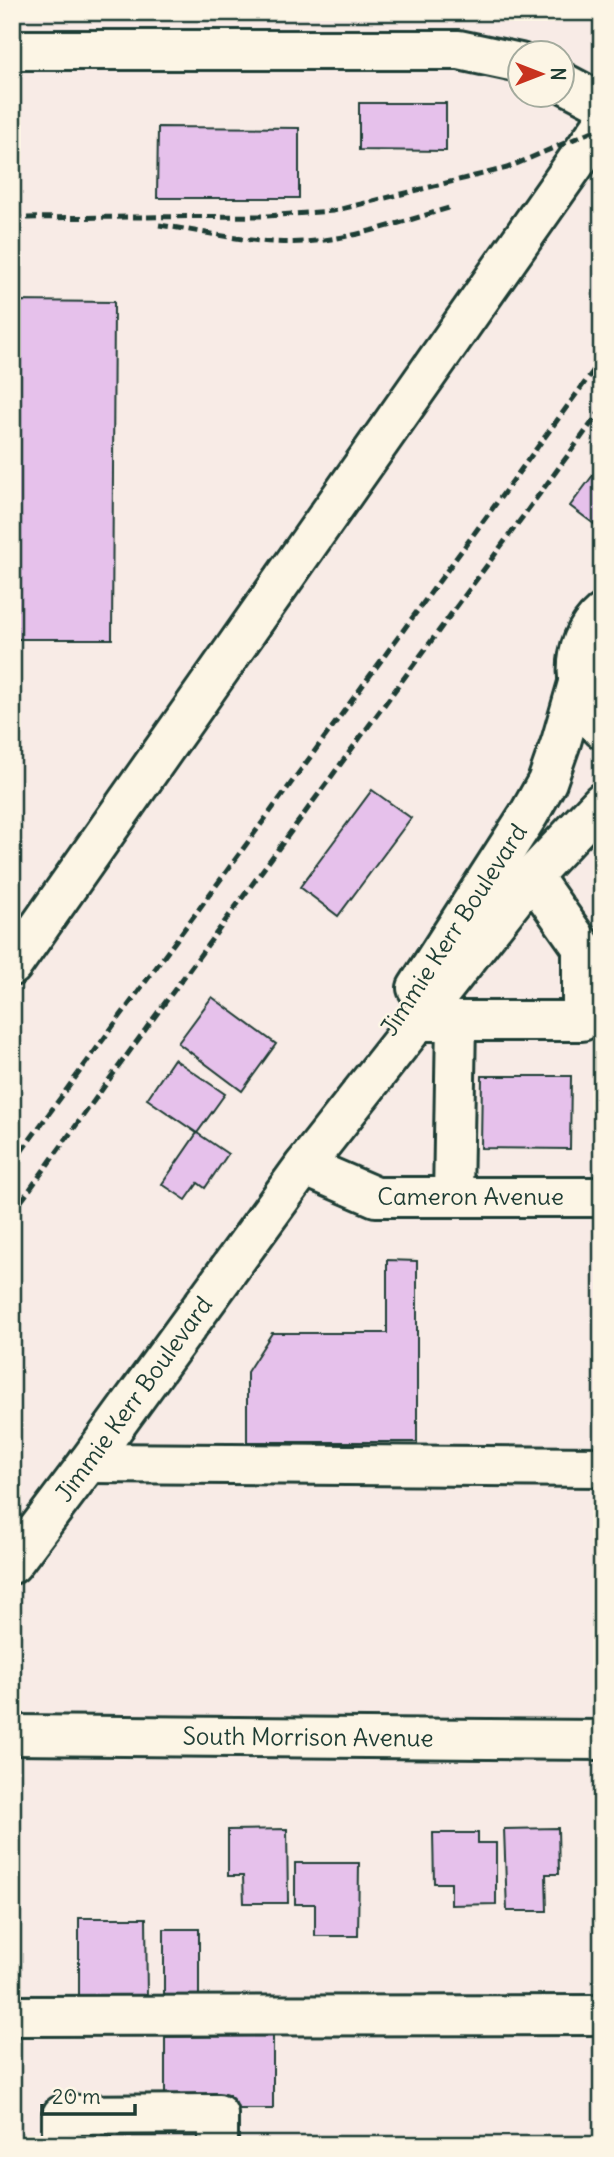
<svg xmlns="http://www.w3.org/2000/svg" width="614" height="2157" font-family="Delius,sans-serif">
<rect width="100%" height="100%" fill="#f8ebe6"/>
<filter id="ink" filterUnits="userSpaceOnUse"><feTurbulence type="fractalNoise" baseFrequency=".0143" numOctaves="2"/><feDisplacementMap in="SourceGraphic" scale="14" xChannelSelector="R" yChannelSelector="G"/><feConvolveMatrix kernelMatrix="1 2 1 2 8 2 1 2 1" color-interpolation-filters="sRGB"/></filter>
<g filter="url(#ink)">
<g fill="#e6c1eb" stroke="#1f3d34" stroke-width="2">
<path d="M 359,103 L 446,103 L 446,151 L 359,150 Z"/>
<path d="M 158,127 L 299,128 L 299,198 L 157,198 Z"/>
<path d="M 12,301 L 114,302 L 112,639 L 12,639 Z"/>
<path d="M 602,463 L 602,530 L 570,506 Z"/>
<path d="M 372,790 L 411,818 L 338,916 L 300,887 Z"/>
<path d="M 212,997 L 276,1044 L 242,1091 L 178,1043 Z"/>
<path d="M 174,1059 L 225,1094 L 197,1133 L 147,1099 Z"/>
<path d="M 482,1076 L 571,1076 L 570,1149 L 481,1148 Z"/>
<path d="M 197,1133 L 228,1154 L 205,1188 L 198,1183 L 186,1200 L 162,1184 Z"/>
<path d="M 387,1260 L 417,1261 L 417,1442 L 247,1442 L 247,1372 L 272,1333 L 387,1333 Z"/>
<path d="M 558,1828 L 559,1874 L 546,1874 L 547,1911 L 507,1911 L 504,1829 Z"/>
<path d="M 287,1829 L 288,1903 L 244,1903 L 243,1876 L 228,1876 L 228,1830 Z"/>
<path d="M 433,1833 L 478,1833 L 478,1843 L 496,1843 L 496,1904 L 451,1905 L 451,1883 L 434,1883 Z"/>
<path d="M 295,1863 L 359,1863 L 358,1936 L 315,1936 L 315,1904 L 295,1904 Z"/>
<path d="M 79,1918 L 146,1918 L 147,1998 L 79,1998 Z"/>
<rect x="164" y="1929" width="35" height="67"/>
<path d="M 273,2036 L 273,2109 L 229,2109 L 229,2095 L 165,2095 L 165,2037 Z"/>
</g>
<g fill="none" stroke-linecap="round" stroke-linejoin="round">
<defs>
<g id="minor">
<path d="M 12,50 L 459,50 L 520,63"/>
<path d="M 562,82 L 602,103"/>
<path d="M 12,966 L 602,125"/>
<path d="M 418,1021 L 582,1021 L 582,947 L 532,876"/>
<path id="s1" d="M 304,1166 L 376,1197 L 602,1197"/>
<path d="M 453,1197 L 456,1021"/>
<path d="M 88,1463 L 602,1467"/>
<path id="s2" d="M 12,1735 L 602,1740"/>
<path d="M 12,2016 L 602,2015"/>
<path d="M 62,2145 L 62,2115 L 218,2114 L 218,2145"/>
</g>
<g id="major">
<path d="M 602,614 C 568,643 571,700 602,729"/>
<path d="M 417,988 L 529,814 L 547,782 L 561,742 L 578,683"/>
<path id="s3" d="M 12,1564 L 88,1463 L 304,1166 L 532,876 L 602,802"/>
</g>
</defs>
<use href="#minor" stroke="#1f3d34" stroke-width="44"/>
<use href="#major" stroke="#1f3d34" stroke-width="44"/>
<use href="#minor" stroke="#fcf5e5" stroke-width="38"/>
<use href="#major" stroke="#fcf5e5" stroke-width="38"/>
<g stroke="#1f3d34" stroke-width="5" stroke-dasharray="10 5" stroke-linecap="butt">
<path d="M 12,218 L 266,216 L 333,211 L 507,168 L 602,127"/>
<path d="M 159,225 C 207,232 255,245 304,242 C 354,239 405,221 452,207"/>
<path d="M 12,1164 L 602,359"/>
<path d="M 12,1214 L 153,1019 L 602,409"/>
</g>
</g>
</g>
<g text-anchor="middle" stroke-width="5" stroke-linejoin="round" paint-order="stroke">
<g font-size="24" fill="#1f3d34" stroke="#fcf5e5">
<text transform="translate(454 930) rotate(-57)" y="8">Jimmie Kerr Boulevard</text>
<text dy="8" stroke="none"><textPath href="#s1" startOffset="173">Cameron Avenue</textPath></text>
<text dy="8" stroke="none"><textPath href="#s3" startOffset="205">Jimmie Kerr Boulevard</textPath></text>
<text dy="8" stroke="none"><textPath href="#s2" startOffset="296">South Morrison Avenue</textPath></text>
</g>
</g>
<rect width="614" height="2157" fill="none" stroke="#fcf5e5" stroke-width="42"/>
<rect x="21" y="21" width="572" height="2115" fill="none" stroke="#1f3d34" stroke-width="2.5" filter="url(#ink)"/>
<g transform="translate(541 74) rotate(90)"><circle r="33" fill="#fcf5e5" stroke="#a4ab9e" stroke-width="2"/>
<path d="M0-5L12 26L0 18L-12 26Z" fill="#c8321e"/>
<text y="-10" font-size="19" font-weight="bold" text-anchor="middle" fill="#1f3d34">N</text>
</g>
<path d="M42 2104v10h93v-10" fill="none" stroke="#1f3d34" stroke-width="3.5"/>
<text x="52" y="2104" font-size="21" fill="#1f3d34" stroke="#fcf5e5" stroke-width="5" paint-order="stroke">20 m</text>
</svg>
